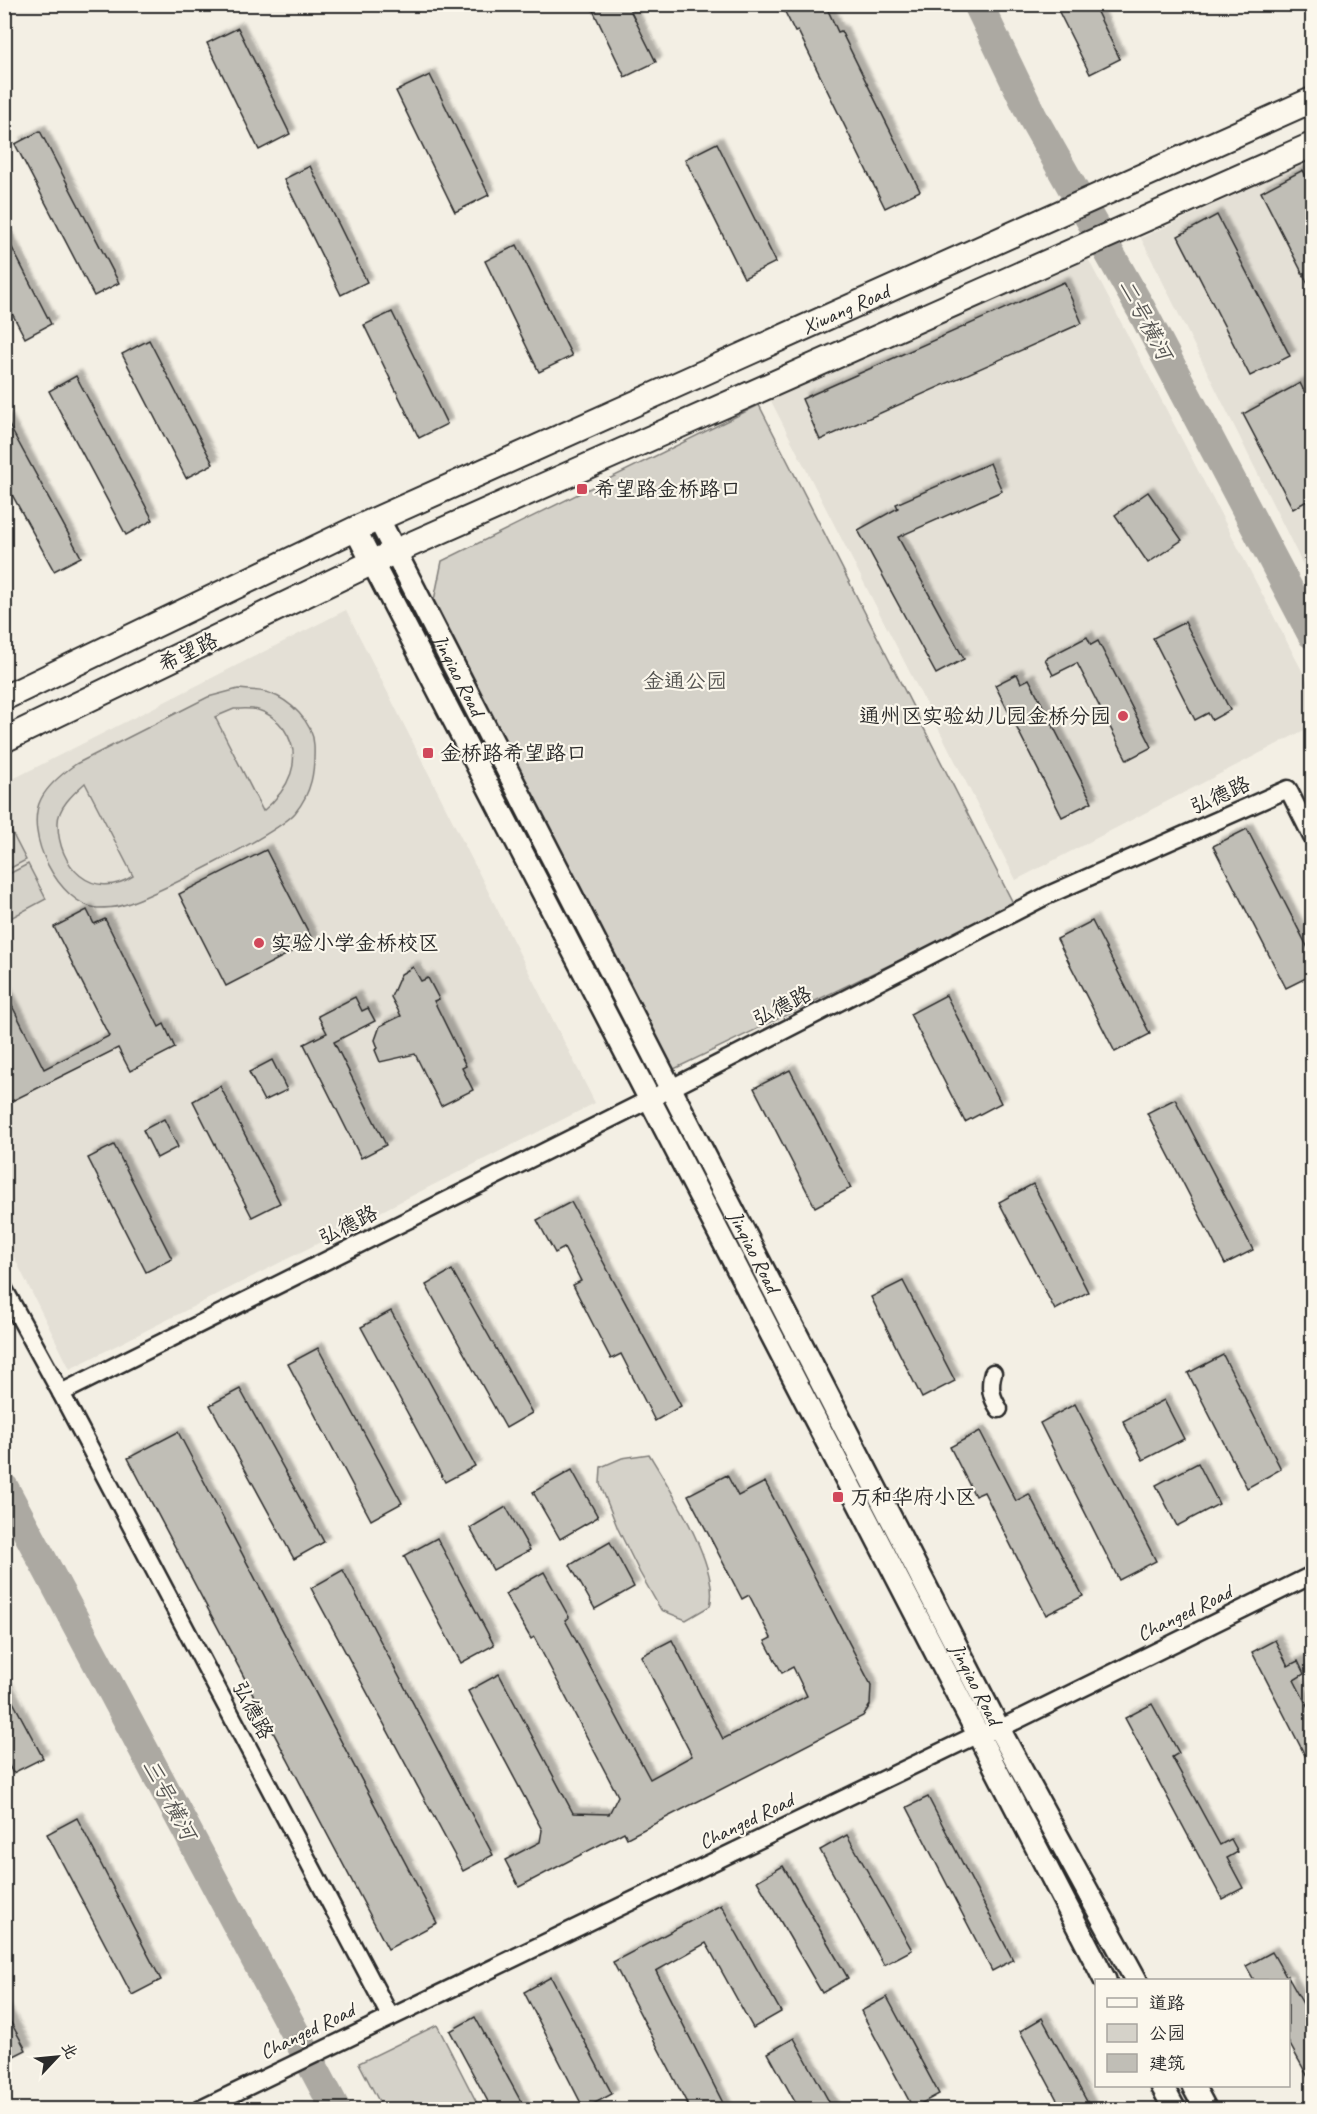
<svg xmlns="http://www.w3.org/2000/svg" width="1317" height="2114" font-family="Caveat,'LXGW WenKai TC',sans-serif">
<defs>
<filter id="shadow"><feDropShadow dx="5.5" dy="-5.5" stdDeviation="1.5" flood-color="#0004"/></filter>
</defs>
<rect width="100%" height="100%" fill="#f3efe4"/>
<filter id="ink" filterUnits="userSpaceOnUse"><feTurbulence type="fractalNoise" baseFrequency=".0167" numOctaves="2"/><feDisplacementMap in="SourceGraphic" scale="12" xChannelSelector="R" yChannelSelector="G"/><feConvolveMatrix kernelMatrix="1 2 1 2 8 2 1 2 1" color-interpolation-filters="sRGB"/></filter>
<g filter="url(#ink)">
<g fill="#e4e0d6">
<path d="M 1312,160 L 1312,583 L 1141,238 Z"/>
<path d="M 1085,253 L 1312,690 L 1312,726 L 1016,880 L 769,397 Z"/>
<path d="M 346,610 L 595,1103 L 70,1369 L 5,1239 L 5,783 Z"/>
</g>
<g fill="#d5d2c9" stroke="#807e7a" stroke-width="1.5" fill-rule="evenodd">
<path d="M 759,405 L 1014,905 L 670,1071 L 432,610 L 442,561 Z"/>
<path d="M 238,689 C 247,690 260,690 269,693 C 290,700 313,722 314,745 C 315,771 312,792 295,813 C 278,833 147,900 120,906 C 113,908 104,908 97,908 C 59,904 23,834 41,799 C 48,785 63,773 76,764 L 208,697 ZM 234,709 C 242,709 251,708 258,710 C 269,713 278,721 284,729 C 305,760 288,790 263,811 L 215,717 ZM 85,783 L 133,876 C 92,902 58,866 58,824 C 57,808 74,793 85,783 Z"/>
<path d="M 7,823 L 26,860 L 5,871 L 5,825 Z"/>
<path d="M 28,864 L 46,899 L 5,921 L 5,876 Z"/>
<path d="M 649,1454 C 669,1487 721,1568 710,1606 L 686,1620 L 661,1610 L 640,1573 L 618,1529 L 600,1484 L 601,1467 L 622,1458 Z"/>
<path d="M 437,2025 L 480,2109 L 383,2109 L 359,2063 Z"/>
</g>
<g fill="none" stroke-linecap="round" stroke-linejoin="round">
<g stroke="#aca9a2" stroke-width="30">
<path d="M 978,4 L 1033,118 L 1141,309 L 1312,634"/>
<path d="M 4,1488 L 336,2110"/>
</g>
</g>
<g fill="#c0beb6" stroke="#2b2b2b" stroke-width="1.5" filter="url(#shadow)">
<path d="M 590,4 L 627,4 L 656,62 L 625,77 Z"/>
<path d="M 781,4 L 825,4 L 838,32 L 841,31 L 920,191 L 885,208 L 798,31 L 795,32 Z"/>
<path d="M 1055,4 L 1093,4 L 1120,59 L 1090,74 Z"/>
<path d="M 238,28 L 290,134 L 259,150 L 207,43 Z"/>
<path d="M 430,75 L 489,195 L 455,212 L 396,91 Z"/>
<path d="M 40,131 L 119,283 L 94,296 L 15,144 Z"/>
<path d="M 717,143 L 776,262 L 744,278 L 685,159 Z"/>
<path d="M 310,166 L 367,282 L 341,295 L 284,179 Z"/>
<path d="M 1303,170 L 1312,189 L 1312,292 L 1261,192 Z"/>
<path d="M 1217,215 L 1290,356 L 1250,376 L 1178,236 Z"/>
<path d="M 4,232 L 51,324 L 25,338 L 4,298 Z"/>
<path d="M 517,245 L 572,356 L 539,372 L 485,261 Z"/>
<path d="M 1064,282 L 1082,323 L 820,440 L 802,399 Z"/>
<path d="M 392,312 L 447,424 L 419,438 L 364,325 Z"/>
<path d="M 149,340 L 213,464 L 186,478 L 122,354 Z"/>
<path d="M 76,376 L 153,520 L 126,535 L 49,391 Z"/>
<path d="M 1300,383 L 1312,407 L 1312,498 L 1293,509 L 1243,414 Z"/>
<path d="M 4,416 L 81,557 L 54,571 L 4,480 Z"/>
<path d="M 990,463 L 1002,491 L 898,537 L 964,659 L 936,674 L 858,530 L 898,508 L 896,504 Z"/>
<path d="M 1148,492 L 1182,540 L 1148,563 L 1115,515 Z"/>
<path d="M 1185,622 L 1230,710 L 1212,720 L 1208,713 L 1195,720 L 1153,638 Z"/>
<path d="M 1087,637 L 1091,645 L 1098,641 L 1152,747 L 1127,760 L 1077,663 L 1053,675 L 1045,659 Z"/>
<path d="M 1017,674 L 1021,683 L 1029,679 L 1092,802 L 1062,817 L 995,685 Z"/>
<path d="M 1247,829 L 1312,956 L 1312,975 L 1286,988 L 1213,846 Z"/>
<path d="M 266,850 L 313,941 L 226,986 L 179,894 Z"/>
<path d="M 87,910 L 94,924 L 105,919 L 159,1027 L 164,1024 L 175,1048 L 130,1071 L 118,1048 L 4,1105 L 4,990 L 44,1069 L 109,1036 L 54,927 Z"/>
<path d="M 1092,921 L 1150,1034 L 1115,1052 L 1057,939 Z"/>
<path d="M 413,967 L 421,981 L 428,978 L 439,999 L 434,1001 L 466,1066 L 462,1068 L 473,1090 L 441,1106 L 415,1054 L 380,1062 L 375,1050 L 378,1048 L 375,1040 L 380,1026 L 401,1016 L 391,997 L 401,974 Z"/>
<path d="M 946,995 L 1001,1103 L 965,1122 L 910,1014 Z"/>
<path d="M 355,997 L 362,1011 L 368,1008 L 375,1021 L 334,1042 L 386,1145 L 361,1158 L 304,1044 L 327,1033 L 318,1016 Z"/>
<path d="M 272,1060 L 287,1090 L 264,1101 L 249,1072 Z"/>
<path d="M 790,1070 L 851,1188 L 815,1207 L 754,1088 Z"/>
<path d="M 220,1086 L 280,1203 L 252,1217 L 193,1101 Z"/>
<path d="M 1175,1099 L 1253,1250 L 1225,1264 L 1147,1113 Z"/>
<path d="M 164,1119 L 178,1147 L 157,1158 L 143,1130 Z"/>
<path d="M 114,1145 L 172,1259 L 146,1272 L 88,1158 Z"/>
<path d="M 1033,1184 L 1088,1292 L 1055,1310 L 999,1202 Z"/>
<path d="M 571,1202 L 681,1406 L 655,1421 L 621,1354 L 611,1359 L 599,1336 L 573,1285 L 581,1281 L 564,1248 L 555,1253 L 537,1220 Z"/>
<path d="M 452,1270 L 532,1413 L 506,1428 L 426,1285 Z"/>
<path d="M 903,1281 L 955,1381 L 922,1398 L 871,1297 Z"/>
<path d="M 391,1311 L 475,1466 L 445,1482 L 361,1327 Z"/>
<path d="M 318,1348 L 402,1503 L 371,1520 L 288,1364 Z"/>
<path d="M 1223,1355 L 1281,1469 L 1247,1488 L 1188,1373 Z"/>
<path d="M 240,1389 L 324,1542 L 294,1559 L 210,1405 Z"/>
<path d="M 1164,1400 L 1184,1439 L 1143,1460 L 1123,1421 Z"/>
<path d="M 1075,1404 L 1156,1561 L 1119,1580 L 1040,1423 Z"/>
<path d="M 980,1431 L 1016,1501 L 1029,1494 L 1083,1596 L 1046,1615 L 984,1492 L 975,1496 L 950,1447 Z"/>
<path d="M 178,1432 L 437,1923 L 388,1949 L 128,1458 Z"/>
<path d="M 1198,1463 L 1219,1504 L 1177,1526 L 1156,1485 Z"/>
<path d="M 572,1470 L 598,1517 L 560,1539 L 533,1492 Z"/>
<path d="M 727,1475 L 738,1496 L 765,1482 L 871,1685 L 870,1705 L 863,1716 L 627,1838 L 624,1832 L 519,1887 L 505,1860 L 540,1842 L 542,1830 L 468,1691 L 499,1674 L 573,1813 L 609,1814 L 618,1796 L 534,1637 L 531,1639 L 505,1594 L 544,1572 L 569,1617 L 565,1620 L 650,1779 L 692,1756 L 641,1656 L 672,1640 L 723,1739 L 807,1696 L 793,1667 L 782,1673 L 765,1641 L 771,1638 L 749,1595 L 742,1599 L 688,1495 Z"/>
<path d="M 506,1507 L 530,1550 L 493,1570 L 470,1528 Z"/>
<path d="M 437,1538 L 494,1645 L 461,1663 L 404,1556 Z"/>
<path d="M 610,1542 L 634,1587 L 595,1609 L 570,1565 Z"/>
<path d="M 343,1570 L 493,1855 L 463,1871 L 311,1588 Z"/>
<path d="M 1275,1640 L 1288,1666 L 1298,1661 L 1304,1674 L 1294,1680 L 1312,1715 L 1312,1769 L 1252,1652 Z"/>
<path d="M 4,1685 L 43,1758 L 13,1773 L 4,1757 Z"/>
<path d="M 1152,1704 L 1179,1753 L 1172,1757 L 1220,1845 L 1231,1839 L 1238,1852 L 1227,1858 L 1243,1888 L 1222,1899 L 1125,1718 Z"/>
<path d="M 928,1797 L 1013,1960 L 992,1971 L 907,1807 Z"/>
<path d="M 77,1818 L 161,1980 L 132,1995 L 47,1834 Z"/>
<path d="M 847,1835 L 912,1950 L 884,1965 L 820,1850 Z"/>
<path d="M 783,1866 L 848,1978 L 822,1993 L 757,1881 Z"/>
<path d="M 721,1905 L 781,2012 L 753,2028 L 706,1943 L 656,1971 L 726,2109 L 690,2109 L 613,1962 Z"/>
<path d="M 1272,1952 L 1288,1980 L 1254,1980 L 1246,1966 Z"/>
<path d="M 551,1977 L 612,2094 L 584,2109 L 524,1992 Z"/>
<path d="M 1288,1977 L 1312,2020 L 1312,2084 L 1288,2041 Z"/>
<path d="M 887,1997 L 939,2094 L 913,2108 L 861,2011 Z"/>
<path d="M 4,2010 L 26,2050 L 4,2061 Z"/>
<path d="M 475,2017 L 525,2109 L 492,2109 L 450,2031 Z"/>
<path d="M 1042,2018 L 1091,2109 L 1062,2109 L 1020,2031 Z"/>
<path d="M 794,2038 L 833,2109 L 799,2109 L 768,2053 Z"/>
</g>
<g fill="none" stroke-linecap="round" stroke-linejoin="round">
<defs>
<g id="minor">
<path d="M 4,1289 L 61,1393"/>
<path d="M 993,1373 C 989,1387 991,1397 999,1409"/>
<path d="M 390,2016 L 61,1393 L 648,1100 L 1046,896 L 1288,789 L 1312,837"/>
<path d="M 199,2110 L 976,1735 L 999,1729 L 1312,1575"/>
</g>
<g id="tertiary">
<path id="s1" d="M 379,520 L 999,1729 L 1136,1980"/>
<path d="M 355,529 L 1105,1980"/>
<path d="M 1162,2086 L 1175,2110"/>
<path d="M 1193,2086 L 1206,2110"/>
</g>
<g id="secondary">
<path id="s2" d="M 4,698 L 355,529 L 1312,100"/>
<path d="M 4,740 L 396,551 L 1312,145"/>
</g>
</defs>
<use href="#minor" stroke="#2b2b2b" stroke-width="21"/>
<use href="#tertiary" stroke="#2b2b2b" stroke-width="26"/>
<use href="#secondary" stroke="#2b2b2b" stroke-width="28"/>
<use href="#minor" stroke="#fbf7ec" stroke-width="16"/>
<use href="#tertiary" stroke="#fbf7ec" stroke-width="21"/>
<use href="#secondary" stroke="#fbf7ec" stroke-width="24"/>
</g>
</g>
<g fill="#d1495b" stroke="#fbf7ec" stroke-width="2">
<rect x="576" y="483" width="12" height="12" rx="3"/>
<circle cx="1123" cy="716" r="6"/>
<rect x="422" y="747" width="12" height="12" rx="3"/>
<circle cx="259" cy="943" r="6"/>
<rect x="832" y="1491" width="12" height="12" rx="3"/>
</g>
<g text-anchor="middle" stroke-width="4.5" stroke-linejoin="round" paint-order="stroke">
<g font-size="21" fill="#2b2b2b" stroke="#fbf7ec">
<text dy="7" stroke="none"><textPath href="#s2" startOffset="927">Xiwang Road</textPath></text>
<text transform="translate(188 652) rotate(-26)" y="7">希望路</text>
<text dy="7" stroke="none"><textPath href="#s1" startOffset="174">Jinqiao Road</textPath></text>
<text transform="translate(1220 795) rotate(-24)" y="7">弘德路</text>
<text transform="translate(782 1006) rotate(-27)" y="7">弘德路</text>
<text transform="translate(348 1225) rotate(-27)" y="7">弘德路</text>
<text dy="7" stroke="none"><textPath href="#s1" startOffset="822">Jinqiao Road</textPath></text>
<text transform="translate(1184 1613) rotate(-26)" y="7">Changed Road</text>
<text dy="7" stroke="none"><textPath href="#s1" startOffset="1308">Jinqiao Road</textPath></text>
<text transform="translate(253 1710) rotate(62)" y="7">弘德路</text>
<text transform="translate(746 1821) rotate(-26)" y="7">Changed Road</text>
<text transform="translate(307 2031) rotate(-26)" y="7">Changed Road</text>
</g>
<g font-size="21" fill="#2b2b2b" stroke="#fbf7ec" text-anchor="start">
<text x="594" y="496">希望路金桥路口</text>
<text x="1111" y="723" text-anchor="end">通州区实验幼儿园金桥分园</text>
<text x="440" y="760">金桥路希望路口</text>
<text x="271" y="950">实验小学金桥校区</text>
<text x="850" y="1504">万和华府小区</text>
</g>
<g font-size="21" fill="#565552" stroke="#fbf7ec">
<text x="685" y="688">金通公园</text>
</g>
<g font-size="22" font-style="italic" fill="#585755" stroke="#fbf7ec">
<text transform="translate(1146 319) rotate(62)" y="8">二号横河</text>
<text transform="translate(170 1799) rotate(62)" y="8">三号横河</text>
</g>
</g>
<rect width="1317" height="2114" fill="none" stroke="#fbf7ec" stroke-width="24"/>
<rect x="12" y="12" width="1293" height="2090" fill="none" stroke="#2b2b2b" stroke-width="2" filter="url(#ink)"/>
<rect x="1095" y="1979" width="195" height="108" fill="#fbf7ec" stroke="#a8a59f" stroke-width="1.5"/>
<rect x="1107" y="1998" width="30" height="9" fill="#fbf7ec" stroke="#a8a59f" stroke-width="1.5"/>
<text x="1149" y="2009" font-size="18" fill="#2b2b2b">道路</text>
<rect x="1107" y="2024" width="30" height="18" fill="#d5d2c9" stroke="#a8a59f" stroke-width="1.5"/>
<text x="1149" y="2039" font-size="18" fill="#2b2b2b">公园</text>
<rect x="1107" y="2054" width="30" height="18" fill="#c0beb6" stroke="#a8a59f" stroke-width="1.5"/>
<text x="1149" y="2069" font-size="18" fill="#2b2b2b">建筑</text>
<g transform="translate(57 2057) rotate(64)" stroke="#fbf7ec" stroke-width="4.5" paint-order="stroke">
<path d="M0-4.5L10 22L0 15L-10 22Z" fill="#2b2b2b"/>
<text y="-9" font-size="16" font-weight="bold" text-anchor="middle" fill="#2b2b2b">北</text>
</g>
</svg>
